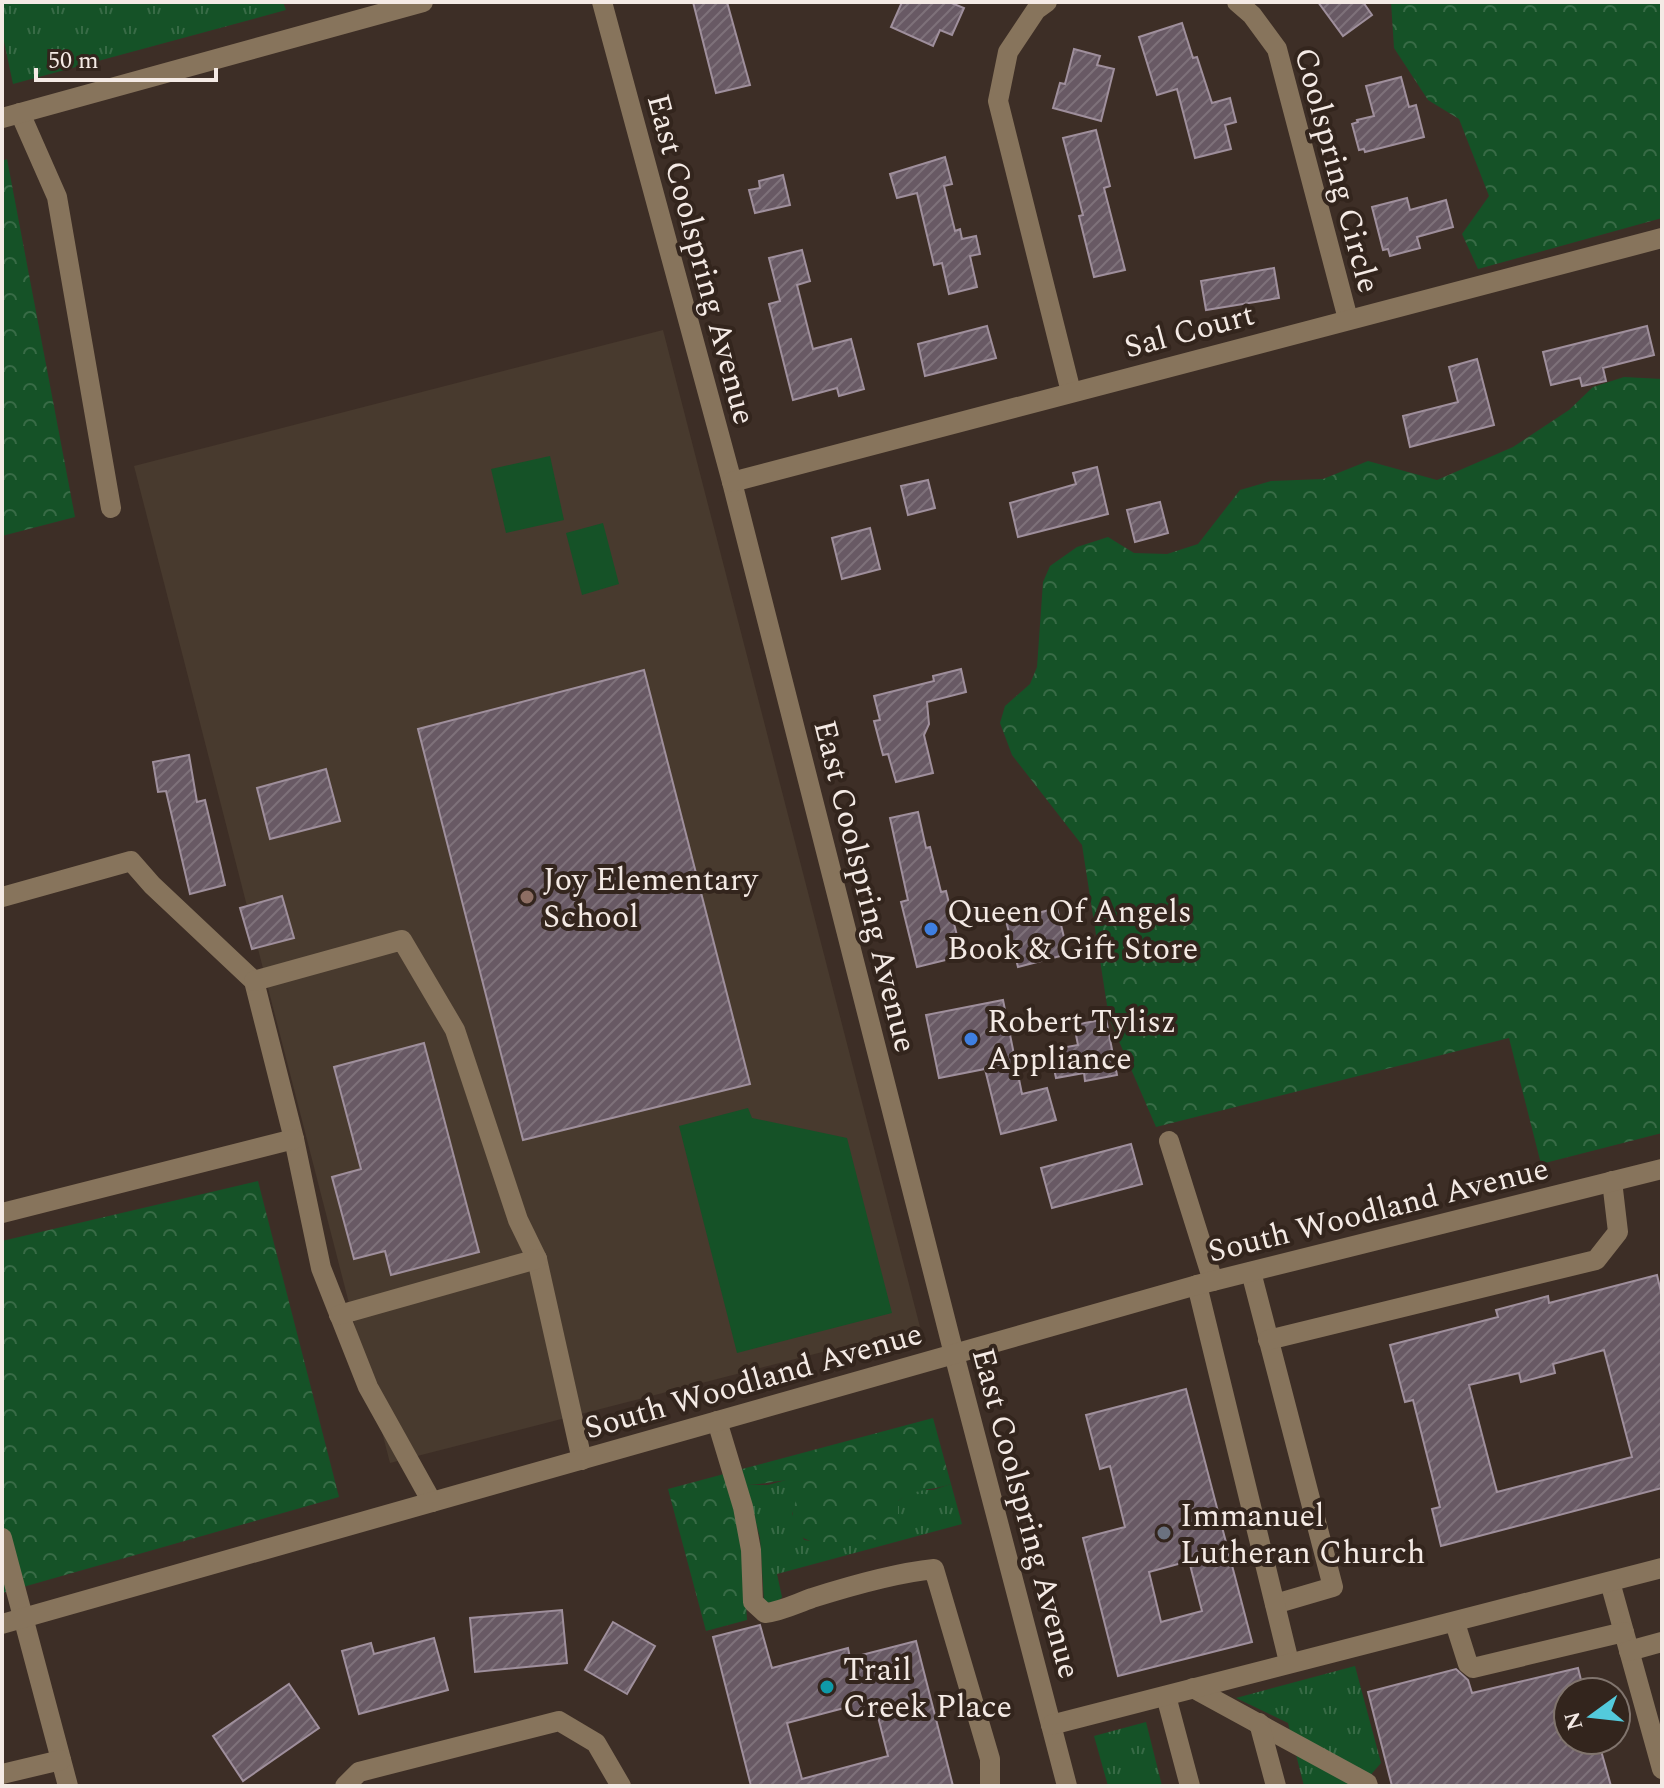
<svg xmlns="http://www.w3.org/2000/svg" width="1664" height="1788" font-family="Spectral,serif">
<defs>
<pattern id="grass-tufts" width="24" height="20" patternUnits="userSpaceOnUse" patternTransform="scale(2)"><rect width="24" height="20" fill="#155227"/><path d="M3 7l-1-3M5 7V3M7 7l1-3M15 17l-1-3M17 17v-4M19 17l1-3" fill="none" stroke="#386b46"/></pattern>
<pattern id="forest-crowns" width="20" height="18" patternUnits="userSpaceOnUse" patternTransform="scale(2)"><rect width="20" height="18" fill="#155227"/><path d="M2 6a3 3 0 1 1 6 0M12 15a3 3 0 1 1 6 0" fill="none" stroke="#386b46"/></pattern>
<pattern id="building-hatch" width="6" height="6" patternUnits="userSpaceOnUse" patternTransform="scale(2)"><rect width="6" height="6" fill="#685964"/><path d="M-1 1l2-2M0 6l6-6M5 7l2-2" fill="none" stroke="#7e717a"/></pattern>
</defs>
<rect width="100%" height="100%" fill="#3d2e26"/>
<path fill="#483a2e" d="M 663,330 L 920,1327 L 390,1463 L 134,466 Z"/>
<g fill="url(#grass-tufts)">
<path d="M 2,2 L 283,2 L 286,10 L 13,84 L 2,32 Z"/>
<path d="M 793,1478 L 804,1482 L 792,1514 L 804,1540 L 819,1542 L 898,1501 L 912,1490 L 933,1490 L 951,1484 L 962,1524 L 777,1574 L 782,1597 L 778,1602 L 767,1603 L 764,1601 L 760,1538 L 746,1485 L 768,1485 Z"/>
<path d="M 1355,1666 L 1381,1763 L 1361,1786 L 1304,1786 L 1288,1723 L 1236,1698 Z"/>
<path d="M 1146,1722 L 1162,1786 L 1108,1786 L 1094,1736 Z"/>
</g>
<g fill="url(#forest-crowns)">
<path d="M 1391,2 L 1662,2 L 1662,218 L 1478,269 L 1462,234 L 1489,196 L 1459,119 L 1428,100 L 1394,48 Z"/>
<path d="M 7,159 L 75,517 L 2,536 L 2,161 Z"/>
<path d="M 1624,377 L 1662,379 L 1662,1133 L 1541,1164 L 1509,1038 L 1156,1127 L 1109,1018 L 1082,845 L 1012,755 L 1000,723 L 1005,706 L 1030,684 L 1037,667 L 1043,582 L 1050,566 L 1077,547 L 1108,537 L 1134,553 L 1167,554 L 1198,544 L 1240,490 L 1271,481 L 1323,479 L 1368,461 L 1437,480 L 1513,447 L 1569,410 L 1593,387 Z"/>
<path d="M 258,1181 L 339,1497 L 2,1593 L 2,1241 Z"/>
<path d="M 933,1418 L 951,1484 C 931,1491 915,1488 898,1501 L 898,1528 C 887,1533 875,1541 864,1544 C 845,1548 796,1547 793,1524 C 790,1509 799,1495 803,1482 C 789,1477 764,1485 746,1485 L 742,1469 Z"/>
<path d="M 724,1474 L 741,1527 L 747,1620 L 706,1631 L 668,1489 Z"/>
</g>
<g fill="#155227">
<path d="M 550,456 L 564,520 L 506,533 L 491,469 Z"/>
<path d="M 603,523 L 619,584 L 582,595 L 566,533 Z"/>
<path d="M 748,1108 L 752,1118 L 847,1138 L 892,1313 L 737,1353 L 679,1126 Z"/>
</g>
<g fill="url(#building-hatch)" stroke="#9f8f9c" stroke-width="2" fill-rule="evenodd">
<path d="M 693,2 L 727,2 L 750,85 L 716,93 Z"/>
<path d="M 902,2 L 949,2 L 964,8 L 952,35 L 940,30 L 933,46 L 891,27 Z"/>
<path d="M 1318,2 L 1363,2 L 1372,15 L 1343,36 Z"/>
<path d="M 1182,23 L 1193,58 L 1197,57 L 1212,103 L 1230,98 L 1236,122 L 1225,125 L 1231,149 L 1195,158 L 1177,89 L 1157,95 L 1139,37 Z"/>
<path d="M 1074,49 L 1100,56 L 1097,65 L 1114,69 L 1101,121 L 1053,108 L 1060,83 L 1065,84 Z"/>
<path d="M 1401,77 L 1409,107 L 1416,105 L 1424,137 L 1365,152 L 1364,149 L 1359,150 L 1352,124 L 1358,122 L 1357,120 L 1374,116 L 1366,86 Z"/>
<path d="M 1096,130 L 1110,186 L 1104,188 L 1125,270 L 1094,277 L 1079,216 L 1083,215 L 1063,138 Z"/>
<path d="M 945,157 L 952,184 L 944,186 L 955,231 L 960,229 L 962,239 L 976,236 L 980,254 L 970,256 L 977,287 L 949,294 L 942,263 L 934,265 L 917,193 L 897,198 L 890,174 Z"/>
<path d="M 783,175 L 790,205 L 755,213 L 749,190 L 760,188 L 759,181 Z"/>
<path d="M 1407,198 L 1410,210 L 1446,200 L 1453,227 L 1417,237 L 1420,248 L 1390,256 L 1388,249 L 1383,250 L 1372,207 Z"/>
<path d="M 802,250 L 810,281 L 797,285 L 813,349 L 851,339 L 864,389 L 839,396 L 837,388 L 793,400 L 769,304 L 780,301 L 769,258 Z"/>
<path d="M 1274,268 L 1279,298 L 1206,310 L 1201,281 Z"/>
<path d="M 987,326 L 996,358 L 925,376 L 918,344 Z"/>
<path d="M 1647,326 L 1654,355 L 1603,368 L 1606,381 L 1582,386 L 1580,378 L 1551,385 L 1543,352 Z"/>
<path d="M 1477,359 L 1494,425 L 1410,447 L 1403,416 L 1458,402 L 1449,367 Z"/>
<path d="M 1097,467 L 1108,514 L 1018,537 L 1010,503 L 1076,484 L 1073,473 Z"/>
<path d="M 928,480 L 935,508 L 908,515 L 901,486 Z"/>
<path d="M 1160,502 L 1168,533 L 1135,542 L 1127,510 Z"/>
<path d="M 870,528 L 880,569 L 842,579 L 832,538 Z"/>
<path d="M 961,669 L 966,692 L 927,702 L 929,724 L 924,735 L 933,773 L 896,782 L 888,754 L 883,755 L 874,721 L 880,720 L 874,696 L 934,681 L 933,676 Z"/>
<path d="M 644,670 L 750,1084 L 523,1140 L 418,729 Z"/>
<path d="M 189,755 L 197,802 L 205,800 L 225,885 L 190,894 L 166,791 L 158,792 L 153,762 Z"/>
<path d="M 326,769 L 340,821 L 270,839 L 257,788 Z"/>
<path d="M 918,812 L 926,848 L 930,847 L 941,892 L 946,891 L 962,956 L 917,967 L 901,902 L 908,900 L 890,818 Z"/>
<path d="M 282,896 L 294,938 L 252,949 L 240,908 Z"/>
<path d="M 1057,908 L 1068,954 L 1018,967 L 1006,921 Z"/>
<path d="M 1003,1000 L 1022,1094 L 1047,1088 L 1056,1120 L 1001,1134 L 985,1069 L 939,1078 L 926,1015 Z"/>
<path d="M 1106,1019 L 1117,1075 L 1085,1081 L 1084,1073 L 1056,1078 L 1050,1050 L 1078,1045 L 1074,1025 Z"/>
<path d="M 424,1043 L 479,1252 L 391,1275 L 385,1251 L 354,1259 L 332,1177 L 361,1169 L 334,1067 Z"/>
<path d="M 1131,1144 L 1142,1184 L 1052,1208 L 1041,1168 Z"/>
<path d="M 1657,1275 L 1662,1296 L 1662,1488 L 1441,1546 L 1432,1509 L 1440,1507 L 1413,1400 L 1405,1402 L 1390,1345 L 1498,1317 L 1496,1310 L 1548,1296 L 1549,1303 ZM 1604,1350 L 1632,1457 L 1497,1492 L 1469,1385 L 1519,1373 L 1521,1382 L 1555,1373 L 1553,1364 Z"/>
<path d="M 1186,1389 L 1252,1642 L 1118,1676 L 1083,1538 L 1125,1527 L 1110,1466 L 1100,1469 L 1086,1415 ZM 1189,1561 L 1202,1611 L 1161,1622 L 1149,1572 Z"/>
<path d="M 562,1610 L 567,1663 L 475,1672 L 470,1618 Z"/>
<path d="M 613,1622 L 655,1646 L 627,1694 L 585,1670 Z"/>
<path d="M 760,1625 L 772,1668 L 848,1648 L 850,1658 L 916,1641 L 953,1786 L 751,1786 L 713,1637 ZM 848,1707 L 850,1715 L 876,1709 L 888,1756 L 802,1779 L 787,1723 Z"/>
<path d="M 434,1638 L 448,1690 L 359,1714 L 342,1651 L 371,1643 L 374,1654 Z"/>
<path d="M 1578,1668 L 1584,1692 L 1568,1692 L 1568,1740 L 1598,1740 L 1611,1786 L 1392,1786 L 1368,1692 L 1456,1669 L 1468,1680 L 1472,1693 Z"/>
<path d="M 289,1684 L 319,1728 L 243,1781 L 213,1736 Z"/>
</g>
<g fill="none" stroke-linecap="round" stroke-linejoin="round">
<g stroke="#87745c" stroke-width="20">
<path d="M 602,2 L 732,482 L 954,1354 L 1067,1786"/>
<path d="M 1047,2 L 1036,10 L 1008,52 L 998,101 L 1071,392"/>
<path d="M 1237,2 L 1252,15 L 1277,49 L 1348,319"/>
<path d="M 20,113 L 57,197 L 111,508"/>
<path d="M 2,118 L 423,2"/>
<path d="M 732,482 L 1662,238"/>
<path d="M 2,897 L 131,861 L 152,885 L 254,981 L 294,1139 L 321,1268 L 368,1387 L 432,1502"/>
<path d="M 254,981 L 402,940 L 455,1030 L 518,1220 L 537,1259 L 582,1460"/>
<path d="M 1169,1141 L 1213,1281"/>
<path d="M 2,1213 L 294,1139"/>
<path d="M 1251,1272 L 1333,1587 L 1275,1604"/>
<path d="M 1197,1285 L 1289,1662"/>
<path d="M 339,1315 L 537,1259"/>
<path d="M 1268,1340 L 1596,1260 L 1618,1232 L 1612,1181"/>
<path d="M 717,1421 L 743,1507 L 751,1550 L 753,1602 L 765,1613 C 782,1611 795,1604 812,1598 C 850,1586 894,1573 934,1569 L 990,1759 L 990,1786"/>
<path d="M 2,1538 L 68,1786"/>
<path d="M 1610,1582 L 1662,1769"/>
<path d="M 1455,1623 L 1468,1664 L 1473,1668 L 1624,1632"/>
<path d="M 2,1624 L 1197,1285 L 1662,1169"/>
<path d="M 1629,1651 L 1662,1642"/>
<path d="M 1193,1688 L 1367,1783 L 1368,1786"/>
<path d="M 1166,1696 L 1190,1786"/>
<path d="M 1259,1723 L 1276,1786"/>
<path d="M 1051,1725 L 1662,1568"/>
<path d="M 2,1774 L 61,1760"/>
<path d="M 345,1786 L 359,1772 L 559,1721 L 596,1743 L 621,1786"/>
</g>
</g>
<circle fill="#8d6e63" stroke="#33251d" stroke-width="3" cx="527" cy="897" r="8"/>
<g fill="#3f7fe0" stroke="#33251d" stroke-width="3">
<circle cx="931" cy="929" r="8"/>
<circle cx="971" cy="1039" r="8"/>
</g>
<circle fill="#6b7280" stroke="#33251d" stroke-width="3" cx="1164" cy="1533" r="8"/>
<circle fill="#0f9aa8" stroke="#33251d" stroke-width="3" cx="827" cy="1687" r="8"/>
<g text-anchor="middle" stroke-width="8" stroke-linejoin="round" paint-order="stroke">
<g font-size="32" fill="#f4eae5" stroke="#33251d">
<text transform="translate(1338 170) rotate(75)" y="11">Coolspring Circle</text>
<text transform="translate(702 259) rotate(75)" y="11">East Coolspring Avenue</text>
<text transform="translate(1189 330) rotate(-15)" y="11">Sal Court</text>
<text transform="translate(866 886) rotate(76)" y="11">East Coolspring Avenue</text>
<text transform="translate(1378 1209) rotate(-14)" y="11">South Woodland Avenue</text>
<text transform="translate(753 1380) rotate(-16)" y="11">South Woodland Avenue</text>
<text transform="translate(1027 1513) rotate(75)" y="11">East Coolspring Avenue</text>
</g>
<g font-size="32" fill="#f4eae5" stroke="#33251d" text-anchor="start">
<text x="543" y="890">Joy Elementary<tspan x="543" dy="37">School</tspan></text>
<text x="947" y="922">Queen Of Angels<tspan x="947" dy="37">Book &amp; Gift Store</tspan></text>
<text x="987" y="1032">Robert Tylisz<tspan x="987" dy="37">Appliance</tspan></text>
<text x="1180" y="1526">Immanuel<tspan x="1180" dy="37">Lutheran Church</tspan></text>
<text x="843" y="1680">Trail<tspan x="843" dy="37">Creek Place</tspan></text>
</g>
</g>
<rect width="1664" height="1788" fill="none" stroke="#f4eae5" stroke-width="8"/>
<g transform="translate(1592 1716) rotate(255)"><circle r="38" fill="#33251d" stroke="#80746d" stroke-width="2"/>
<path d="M0-6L14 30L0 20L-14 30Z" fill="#53cadc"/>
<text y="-12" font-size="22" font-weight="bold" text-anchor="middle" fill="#f4eae5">N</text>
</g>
<path d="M36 68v12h180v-12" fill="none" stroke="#f4eae5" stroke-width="4"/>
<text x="48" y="68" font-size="24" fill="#f4eae5" stroke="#33251d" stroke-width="6" paint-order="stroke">50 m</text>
</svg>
